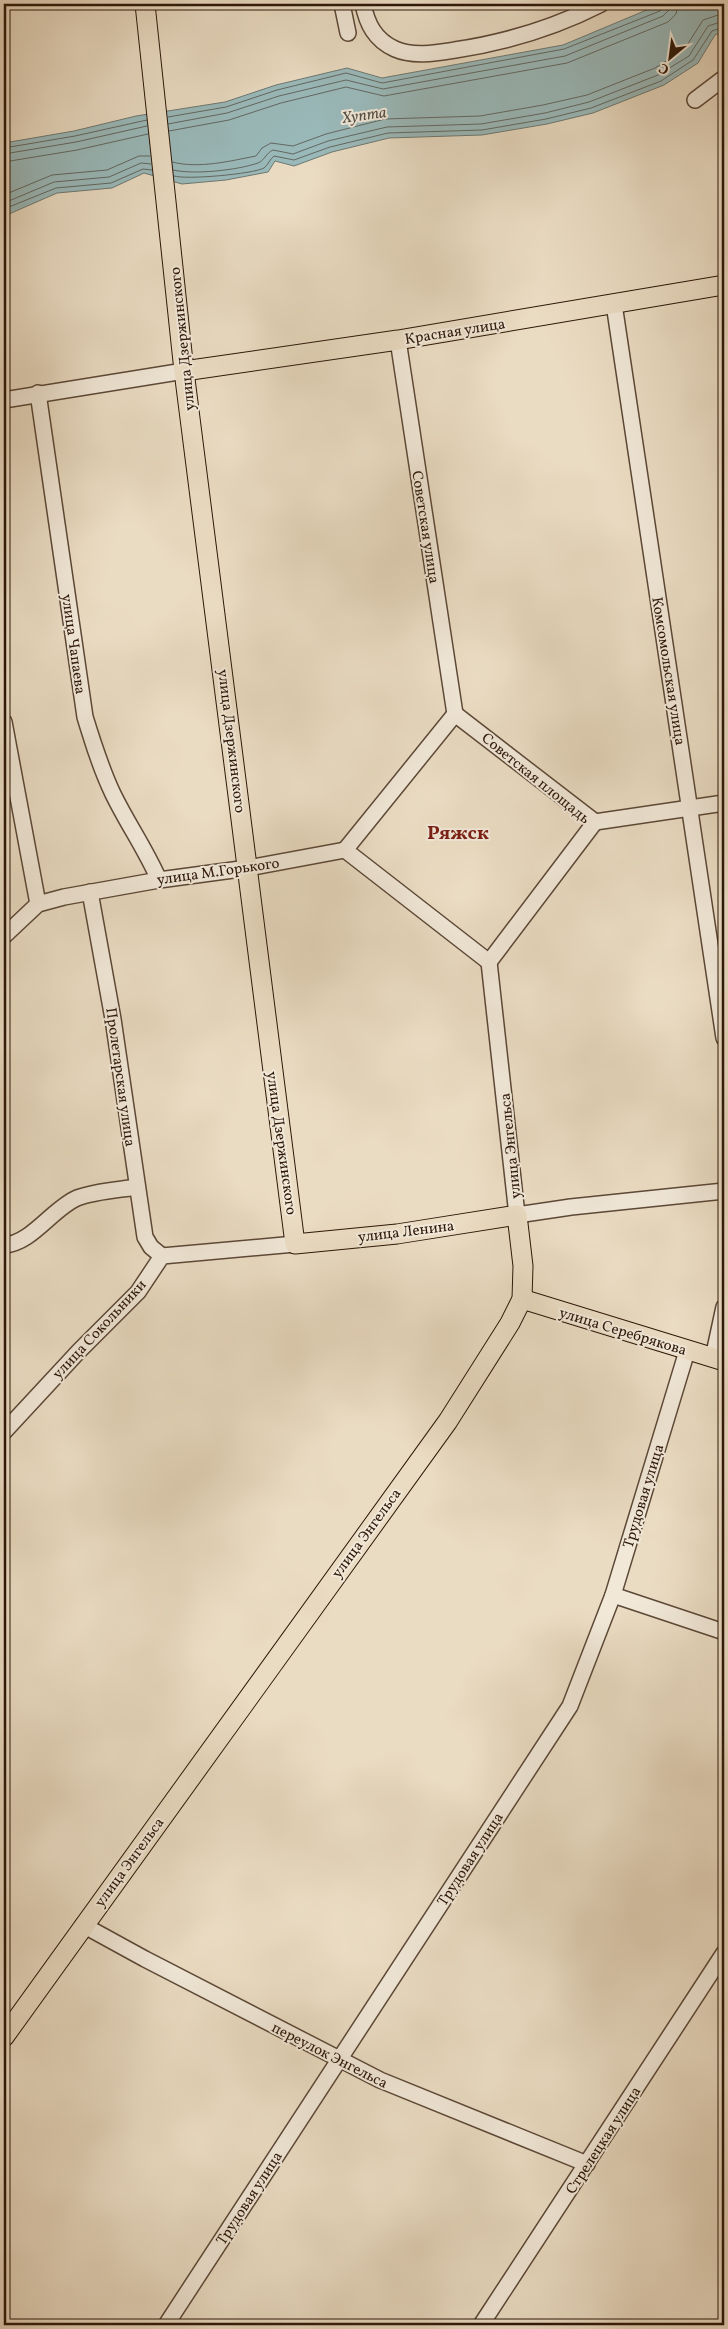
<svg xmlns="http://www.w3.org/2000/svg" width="728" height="2329" font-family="Vollkorn,serif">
<rect width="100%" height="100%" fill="#eadcc3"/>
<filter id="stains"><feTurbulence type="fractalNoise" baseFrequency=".004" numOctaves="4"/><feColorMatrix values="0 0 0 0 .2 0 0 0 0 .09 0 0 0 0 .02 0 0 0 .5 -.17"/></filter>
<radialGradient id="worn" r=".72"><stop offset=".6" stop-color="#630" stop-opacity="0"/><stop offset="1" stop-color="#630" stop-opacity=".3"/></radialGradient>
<path fill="#9ababb" stroke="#6e7973" d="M 661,4 L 724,4 L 724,31 L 715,35 L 698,63 L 664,85 L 593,113 L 547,124 L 482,135 L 389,138 L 332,152 L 294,166 L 275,161 L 268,172 L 226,180 L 182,184 L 144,173 L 112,188 L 57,193 L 9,214 L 4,214 L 4,143 L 74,131 L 136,116 L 225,102 L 276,85 L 347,68 L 382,78 L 563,45 Z"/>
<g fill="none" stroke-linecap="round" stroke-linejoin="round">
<g stroke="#636862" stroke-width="1">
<path d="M 168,117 L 226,107 L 277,90 L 346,73 L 382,83 L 564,49 L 660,11 L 664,4"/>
<path d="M 168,124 L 227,113 L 279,96 L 346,80 L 383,89 L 565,56 L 663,16 L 668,11 L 670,4"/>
<path d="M 169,131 L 229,120 L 281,103 L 346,87 L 384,96 L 567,63 L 668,22 L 676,14 L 678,4"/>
<path d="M 4,148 L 75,136 L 147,120"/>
<path d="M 4,154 L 76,142 L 147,126"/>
<path d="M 4,162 L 77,150 L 148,134"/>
<path d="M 172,162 C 199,169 230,161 256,156 L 262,148 L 271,143 L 293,146 L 326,134 L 385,119 L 480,116 L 543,105 L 587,95 L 655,68 L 684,50 L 703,20 L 724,13"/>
<path d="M 173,170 C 194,175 238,170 258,163 C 264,161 266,153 273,150 L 293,154 L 328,141 L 387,127 L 481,124 L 545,113 L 589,102 L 658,75 L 689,56 L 708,26 L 724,21"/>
<path d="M 174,176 C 186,180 253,174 264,168 C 268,165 270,159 274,156 L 294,160 L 330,147 L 388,133 L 482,130 L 546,119 L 591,108 L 661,81 L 693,60 L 712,31 L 724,27"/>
<path d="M 4,195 L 52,175 L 107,170 L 139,156 L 150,156"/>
<path d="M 4,203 L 54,182 L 109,177 L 141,163 L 151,164"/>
<path d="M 4,209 L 56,188 L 111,183 L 143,169 L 152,170"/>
</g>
<defs>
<g id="minor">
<path d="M 342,4 L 348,33"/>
<path d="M 363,4 C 367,24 375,40 395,49 C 413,57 436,53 455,50 C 508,42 554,28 601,4"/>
<path d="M 695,100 L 724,78"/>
<path d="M 614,304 L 724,1038"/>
<path d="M 398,340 L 455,714"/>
<path d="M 38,393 L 85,717 C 93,743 101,769 113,794 C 127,823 146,850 159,880"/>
<path d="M 4,400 L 184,371"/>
<path d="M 4,722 L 38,904"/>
<path d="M 595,822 L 724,803"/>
<path d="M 345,850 L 455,714 L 595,822"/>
<path d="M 345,850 L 489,962"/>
<path d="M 90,892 L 113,1019 L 145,1237 L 151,1247 L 162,1256"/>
<path d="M 4,936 L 38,904 L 64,897 L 159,880 L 248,868 L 345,850"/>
<path d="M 489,962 L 517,1215 L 571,1207 L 724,1191"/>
<path d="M 489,962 L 595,822"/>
<path d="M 4,1245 C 31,1244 52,1209 77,1198 C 96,1191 118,1190 137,1187"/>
<path d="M 713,1358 L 724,1307"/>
<path d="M 4,1432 L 79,1351 L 138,1292 L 162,1256 L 295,1244"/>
<path d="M 613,1595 L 724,1632"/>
<path d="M 83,1925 L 145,1959 L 380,2080 L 587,2164"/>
<path d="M 166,2325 L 570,1706 L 613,1595 L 687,1351"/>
<path d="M 481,2325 L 724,1953"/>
</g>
<g id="major">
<path d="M 184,371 L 398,340 L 724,285"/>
<path d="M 522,1299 L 724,1361"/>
<path d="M 4,2037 L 448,1421 L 510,1323 L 522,1299 L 523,1266 L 517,1215 L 397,1234 L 295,1244 L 184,371 L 145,4"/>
</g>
</defs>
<use href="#minor" stroke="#5c4837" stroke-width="18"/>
<use href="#major" stroke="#2c1708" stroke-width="21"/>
<use href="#minor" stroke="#f1e8d8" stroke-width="15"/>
<use href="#major" stroke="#eadcc3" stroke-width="19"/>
</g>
<g text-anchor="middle" stroke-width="4" stroke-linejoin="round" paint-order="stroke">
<g font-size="15" fill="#2c1708" stroke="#f1e8d8">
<text transform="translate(455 331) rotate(-9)" y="5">Красная улица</text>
<text transform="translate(182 339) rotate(-96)" y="5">улица Дзержинского</text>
<text transform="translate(426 527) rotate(81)" y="5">Советская улица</text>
<text transform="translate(74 644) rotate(82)" y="5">улица Чапаева</text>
<text transform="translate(669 671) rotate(81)" y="5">Комсомольская улица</text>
<text transform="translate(232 741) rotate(83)" y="5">улица Дзержинского</text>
<text transform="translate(536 778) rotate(39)" y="5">Советская площадь</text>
<text transform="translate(218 871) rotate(-8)" y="5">улица М.Горького</text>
<text transform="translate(121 1077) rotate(82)" y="5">Пролетарская улица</text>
<text transform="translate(282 1143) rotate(82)" y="5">улица Дзержинского</text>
<text transform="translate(510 1146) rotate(-96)" y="5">улица Энгельса</text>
<text transform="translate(406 1231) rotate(-7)" y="5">улица Ленина</text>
<text transform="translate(99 1329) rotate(-47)" y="5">улица Сокольники</text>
<text transform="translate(623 1331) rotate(17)" y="5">улица Серебрякова</text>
<text transform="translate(643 1496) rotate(-73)" y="5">Трудовая улица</text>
<text transform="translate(366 1533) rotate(-54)" y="5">улица Энгельса</text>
<text transform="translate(470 1859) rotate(-57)" y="5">Трудовая улица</text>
<text transform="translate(129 1862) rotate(-54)" y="5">улица Энгельса</text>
<text transform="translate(330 2055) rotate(27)" y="5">переулок Энгельса</text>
<text transform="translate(603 2140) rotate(-57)" y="5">Стрелецкая улица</text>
<text transform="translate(249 2198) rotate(-57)" y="5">Трудовая улица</text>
</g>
<g font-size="16" font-style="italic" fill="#525047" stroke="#f1e8d8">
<text transform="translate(364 114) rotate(-8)" y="6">Хупта</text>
</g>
<g font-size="20" font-weight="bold" fill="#7a1f14" stroke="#f1e8d8">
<text x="458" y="839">Ряжск</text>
</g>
</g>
<rect width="728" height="2329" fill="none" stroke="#eadcc3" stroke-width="20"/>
<rect x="5" y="5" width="718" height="2319" fill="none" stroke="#2c1708" stroke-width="2.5"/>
<rect x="10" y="10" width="708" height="2309" fill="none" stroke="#2c1708"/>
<g transform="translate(670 58) rotate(209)" stroke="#f1e8d8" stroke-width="4" paint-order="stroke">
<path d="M0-4L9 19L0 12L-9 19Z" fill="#2c1708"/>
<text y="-8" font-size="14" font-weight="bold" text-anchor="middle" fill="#2c1708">С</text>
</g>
<rect width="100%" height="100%" filter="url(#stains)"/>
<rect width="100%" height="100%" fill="url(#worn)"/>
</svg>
